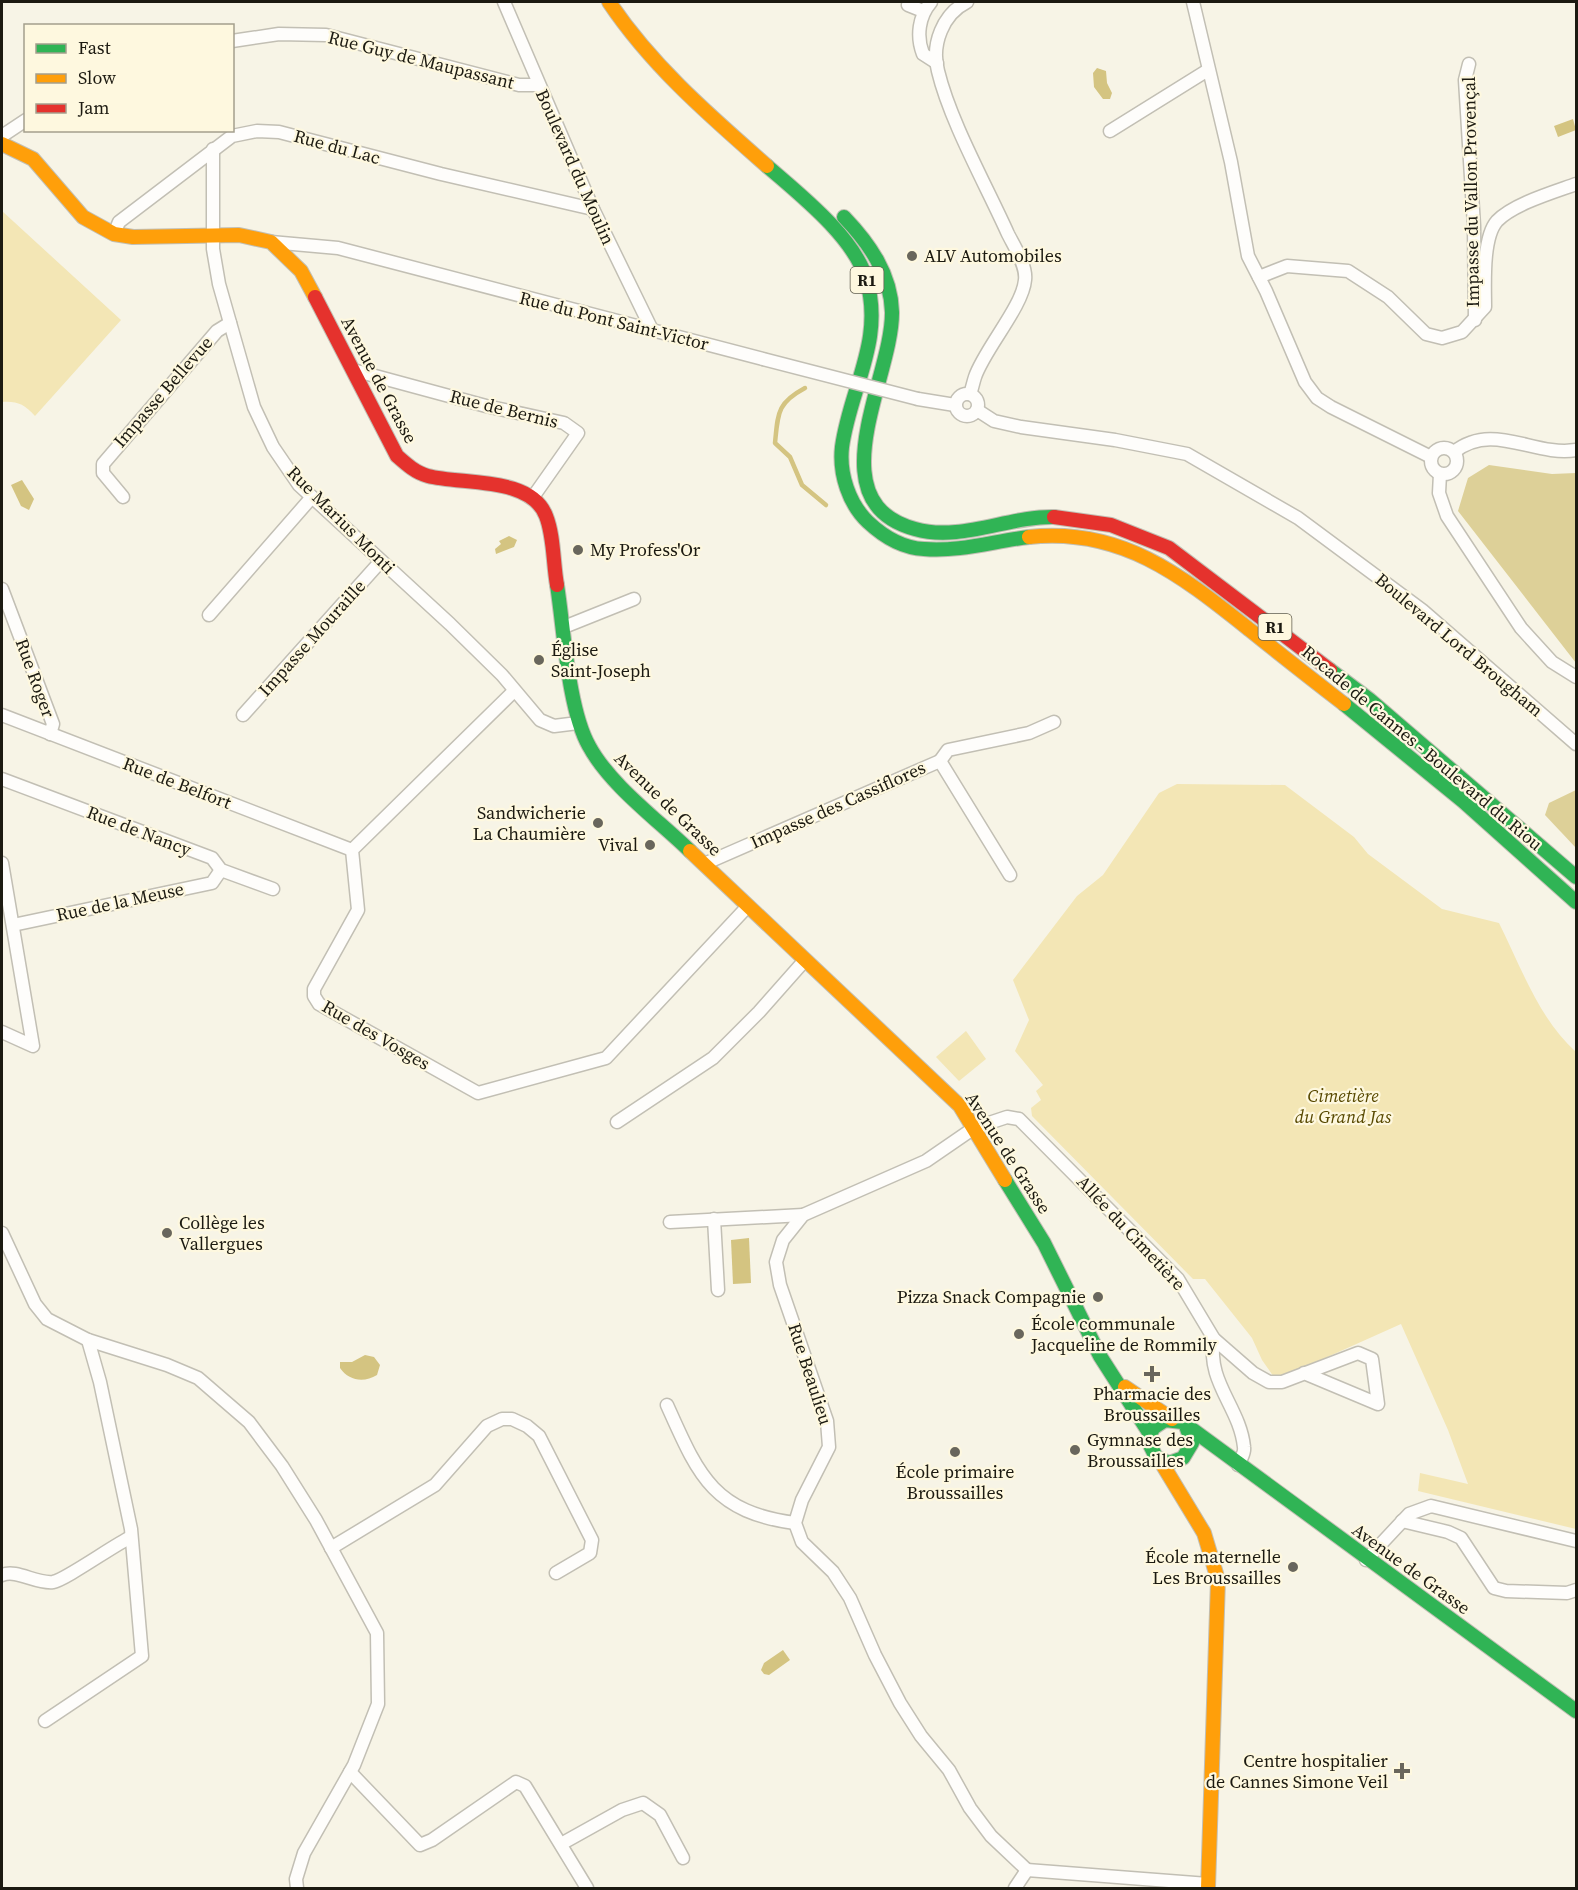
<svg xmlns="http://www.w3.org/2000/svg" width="1578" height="1890" font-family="'Source Serif 4',serif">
<rect width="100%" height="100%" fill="#f7f4e6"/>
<g fill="#f3e6b5">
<path d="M 2,211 L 121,320 L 35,416 C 24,404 17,401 2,402 Z"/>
<path d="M 1177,784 L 1285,785 L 1354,837 L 1368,854 L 1442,909 L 1499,923 C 1521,967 1539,1019 1576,1052 L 1576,1529 L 1418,1491 L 1420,1473 L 1468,1484 L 1448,1430 L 1401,1324 L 1276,1380 L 1262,1360 L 1252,1338 L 1205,1279 L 1193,1279 L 1032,1116 L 1031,1108 L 1041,1100 L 1036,1091 L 1043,1085 L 1015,1051 L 1029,1020 L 1013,980 L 1077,896 L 1103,875 L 1159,793 Z"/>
<path d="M 966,1031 L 986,1059 L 959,1081 L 936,1057 Z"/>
</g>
<g fill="#ddd098">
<path d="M 1489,465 L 1552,474 L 1576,473 L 1576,663 L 1458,511 L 1468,478 Z"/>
<path d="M 1576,790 L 1576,848 L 1545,815 L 1549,803 Z"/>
</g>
<g fill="#d4c481">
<path d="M 1097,68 L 1106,71 L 1107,83 L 1112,93 L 1110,99 L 1103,99 L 1094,87 L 1093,73 Z"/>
<path d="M 1573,119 L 1576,130 L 1558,137 L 1554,126 Z"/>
<path d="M 22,480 L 34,499 L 29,510 L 21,506 L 11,485 Z"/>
<path d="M 509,536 L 517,540 L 514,547 L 496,554 L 495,549 L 501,544 L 499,541 Z"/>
<path d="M 749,1238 L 751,1283 L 733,1284 L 731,1240 Z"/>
<path d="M 365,1355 L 374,1357 L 380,1365 L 377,1375 C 364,1383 349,1381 340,1368 L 340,1362 L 352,1362 Z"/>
<path d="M 783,1650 L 790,1660 L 769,1675 L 764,1674 L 761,1670 L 764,1663 Z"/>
</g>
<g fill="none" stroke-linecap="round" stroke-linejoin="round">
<path stroke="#d4c481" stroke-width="4.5" d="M 805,388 C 777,403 778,413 775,443 L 790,457 L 802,485 L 826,505"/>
<defs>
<g id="street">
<path d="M 504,2 L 593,209 L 652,330"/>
<path d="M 931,2 C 919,16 916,36 923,54 L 937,63"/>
<path d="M 967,2 C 943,14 931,44 938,71 C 950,121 986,185 1008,234 C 1014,246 1027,266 1025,280 C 1023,306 984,350 975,377 C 973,383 972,389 970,394"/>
<path d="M 1193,2 L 1231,162 L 1248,256 L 1266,291 L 1305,382 L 1317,398 L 1331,407 L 1431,457"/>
<path d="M 908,5 L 923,11"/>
<path d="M 232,41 L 279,34 L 326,35 L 519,85 L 538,85"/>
<path d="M 1469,64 L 1465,80 L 1474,226 L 1475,320"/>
<path d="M 1110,131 L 1208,70"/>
<path d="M 2,136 L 26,120"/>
<path d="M 213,149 L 213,249 L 219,284 L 254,407 L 273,447 L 299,485 L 450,624 L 502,675 L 540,720 L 554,726 L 578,723"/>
<path d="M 114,234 L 119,222 L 232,136 L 257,131 L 279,132 L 441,174 L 593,209"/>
<path d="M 271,242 L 338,248 L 763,359"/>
<path d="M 1259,277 L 1287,266 L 1348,271 L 1388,297 L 1426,334 L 1442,338 L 1462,332 L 1485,307 C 1485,286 1482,238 1497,221 C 1513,204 1554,192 1576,184"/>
<path d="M 353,370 L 486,406 L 564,423 L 578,433 L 533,497"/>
<circle cx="967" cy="405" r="11"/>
<path d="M 918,399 L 955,405"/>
<path d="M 977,410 L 994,421 L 1021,427 L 1115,440 L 1187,454 L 1298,518 L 1422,610 L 1576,744"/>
<circle cx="1444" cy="461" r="13"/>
<path d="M 1454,452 C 1493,421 1534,457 1576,450"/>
<path d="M 1440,474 L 1439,493 L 1447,516 L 1521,628 L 1552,662 L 1576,677"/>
<path d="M 123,497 L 103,473 L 103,464 L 217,331 L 230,323"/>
<path d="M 2,589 L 53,724 L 50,734"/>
<path d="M 209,615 L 312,497"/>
<path d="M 564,627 L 634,599"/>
<path d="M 514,691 L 352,850 L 358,910 L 314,989 L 314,996 L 319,1004 L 478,1093 L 606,1058 L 748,906"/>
<path d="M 2,715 L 352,850"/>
<path d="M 243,715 L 381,561"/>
<path d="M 940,761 L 948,750 L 1029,733 L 1054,722"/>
<path d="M 2,779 L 212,858 L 221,870 L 273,889"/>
<path d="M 2,863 L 33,1046 L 2,1032"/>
<path d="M 704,864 L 940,761 L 1010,875"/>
<path d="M 13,925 L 212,883 L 221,870"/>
<path d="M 617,1122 L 713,1058 L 759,1012 L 805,960"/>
<path d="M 714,1219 L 718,1290"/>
<path d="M 670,1222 L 803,1215"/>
<path d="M 2,1233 L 35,1304 L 47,1319 L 88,1340 L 167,1365 L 198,1378 L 249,1422 L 282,1466 L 316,1520 L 377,1633 L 378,1704 L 354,1765 L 304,1853 L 296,1879 L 297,1888"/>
<path d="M 1214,1339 C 1206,1382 1240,1407 1244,1447 C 1245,1452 1241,1459 1238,1465"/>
<path d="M 667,1405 C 698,1474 712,1512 795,1523"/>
<path d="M 1402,1521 L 1448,1532 L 1461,1538 L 1494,1588 L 1506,1591 L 1567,1593 L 1576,1590"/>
<path d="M 331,1548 L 435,1485 L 487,1426 L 502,1419 L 512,1419 L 527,1426 L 539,1436 L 592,1540 L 590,1553 L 556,1573"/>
<path d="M 1366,1560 L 1409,1514 L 1431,1506 L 1576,1541"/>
<path d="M 2,1575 C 17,1569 36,1584 53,1582 C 65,1580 114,1545 131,1537"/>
<path d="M 45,1721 L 142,1656 L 131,1529 L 100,1382 L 88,1340"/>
<path d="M 350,1772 L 420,1845 L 432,1840 L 516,1782 L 525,1786 L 587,1888"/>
<path d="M 561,1844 L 622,1810 L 643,1803 L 660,1815 L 683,1858"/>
<path d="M 1027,1870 L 991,1836 L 970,1808 L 949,1770 L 921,1736 L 900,1703 L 875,1655 L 850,1598 L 833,1572 L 802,1542 L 795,1523 L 802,1500 L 829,1447 L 827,1421 L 780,1285 L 776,1262 L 783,1240 L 803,1215 L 926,1161 L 974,1128 L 1007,1117 L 1019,1119 L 1178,1279 L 1214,1339 L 1253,1373 L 1269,1382 L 1282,1382 L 1358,1353 L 1372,1359 L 1378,1404 L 1304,1373"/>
<path d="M 1027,1870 L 1208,1884"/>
<path d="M 1015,1888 L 1027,1870"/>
</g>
<g id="fast">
<path d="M 767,166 C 799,194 853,236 866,278 C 885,340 850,388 842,447 C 839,474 849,504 868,522 C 884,537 902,548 924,549 C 960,552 994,541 1029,537"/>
<path d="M 844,217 C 869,243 891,274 892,312 C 893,377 815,502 915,529 C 960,542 1009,516 1054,517"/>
<path d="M 557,585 C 564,629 568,709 589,746 C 610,785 658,820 690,851"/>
<path d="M 1330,670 L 1370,700 L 1576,877"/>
<path d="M 1344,704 L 1463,801 L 1576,902"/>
<path d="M 1005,1180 L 1044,1243 L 1100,1356 L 1150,1434"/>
<path d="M 1186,1426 L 1192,1443 L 1183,1458 L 1169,1463 L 1156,1457 L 1148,1441 L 1153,1428 L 1165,1420 L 1182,1422 L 1576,1711"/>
</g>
<g id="slow">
<path d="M 609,2 C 652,66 709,115 767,166"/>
<path d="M 2,144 L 33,159 L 83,217 L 114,234 L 133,237 L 239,235 L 271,242 L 301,271 L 315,297"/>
<path d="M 1029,537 C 1122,527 1182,576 1250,630 C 1281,655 1313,680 1344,704"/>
<path d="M 690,851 L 960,1106 L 1005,1180"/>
<path d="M 1125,1387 L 1172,1419"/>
<path d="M 1161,1462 L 1204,1533 L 1218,1580 L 1208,1888"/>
</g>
<g id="jam">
<path d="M 315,297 L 397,456 C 406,464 416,473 428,476 C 462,485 531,476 546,516 C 554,536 553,563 557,585"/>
<path d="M 1054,517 L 1111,525 L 1169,548 L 1330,670"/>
</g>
</defs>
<use href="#street" stroke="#c2bfb4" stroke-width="15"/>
<use href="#fast" stroke="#c2bfb4" stroke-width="16"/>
<use href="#slow" stroke="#c2bfb4" stroke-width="16"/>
<use href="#jam" stroke="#c2bfb4" stroke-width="16"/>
<use href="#street" stroke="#fefdfb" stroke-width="12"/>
<use href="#fast" stroke="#30b455" stroke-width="14"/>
<use href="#slow" stroke="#ff9f0a" stroke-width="14"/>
<use href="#jam" stroke="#e5322d" stroke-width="14"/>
<defs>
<path id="street-bridge" d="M 763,359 L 918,399"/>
</defs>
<use href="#street-bridge" stroke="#c2bfb4" stroke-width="15" stroke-linecap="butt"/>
<use href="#street-bridge" stroke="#fefdfb" stroke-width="12"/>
</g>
<g fill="#69665c" stroke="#fef8df" stroke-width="2">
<circle cx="912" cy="256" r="6"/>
<circle cx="578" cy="550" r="6"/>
<circle cx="539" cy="660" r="6"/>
<circle cx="598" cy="823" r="6"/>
<circle cx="650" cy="845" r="6"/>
<circle cx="167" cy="1233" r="6"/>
<circle cx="1098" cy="1297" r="6"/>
<circle cx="1019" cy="1334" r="6"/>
<path d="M1149 1365h6v6h6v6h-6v6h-6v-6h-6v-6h6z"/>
<circle cx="1075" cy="1450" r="6"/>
<circle cx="955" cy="1452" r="6"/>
<circle cx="1293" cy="1567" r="6"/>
<path d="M1399 1762h6v6h6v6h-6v6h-6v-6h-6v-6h6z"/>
</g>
<g text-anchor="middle" stroke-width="4.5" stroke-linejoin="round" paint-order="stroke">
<g fill="#fef8df" stroke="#605d4f" stroke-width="1.5">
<rect x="850.5" y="267" width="33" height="26" rx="4.5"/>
<rect x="1258.5" y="614" width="33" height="26" rx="4.5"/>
</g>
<g font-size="16" font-weight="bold" fill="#1c1a11">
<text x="867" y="286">R1</text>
<text x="1275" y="633">R1</text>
</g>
<g font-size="18" fill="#1c1a11" stroke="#fef8df">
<text transform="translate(421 60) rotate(14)" y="6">Rue Guy de Maupassant</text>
<text transform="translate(337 147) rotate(15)" y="6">Rue du Lac</text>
<text transform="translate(575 167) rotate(66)" y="6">Boulevard du Moulin</text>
<text transform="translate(1471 192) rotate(-91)" y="6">Impasse du Vallon Provençal</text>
<text transform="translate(614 321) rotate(14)" y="6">Rue du Pont Saint-Victor</text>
<text transform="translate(379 380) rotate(62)" y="6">Avenue de Grasse</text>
<text transform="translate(163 392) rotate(-49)" y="6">Impasse Bellevue</text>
<text transform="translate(504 409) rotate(14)" y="6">Rue de Bernis</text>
<text transform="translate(341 520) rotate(45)" y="6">Rue Marius Monti</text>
<text transform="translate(312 638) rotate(-48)" y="6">Impasse Mouraille</text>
<text transform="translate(1459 645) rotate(40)" y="6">Boulevard Lord Brougham</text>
<text transform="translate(35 678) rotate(70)" y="6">Rue Roger</text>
<text transform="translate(1422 748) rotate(40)" y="6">Rocade de Cannes - Boulevard du Riou</text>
<text transform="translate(177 783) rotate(21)" y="6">Rue de Belfort</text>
<text transform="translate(668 804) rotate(44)" y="6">Avenue de Grasse</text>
<text transform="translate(838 805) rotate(-24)" y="6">Impasse des Cassiflores</text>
<text transform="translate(139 831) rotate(21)" y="6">Rue de Nancy</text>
<text transform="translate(120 902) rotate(-12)" y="6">Rue de la Meuse</text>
<text transform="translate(376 1035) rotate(30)" y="6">Rue des Vosges</text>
<text transform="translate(1008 1153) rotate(57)" y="6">Avenue de Grasse</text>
<text transform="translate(1131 1233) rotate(47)" y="6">Allée du Cimetière</text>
<text transform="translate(810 1374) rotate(72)" y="6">Rue Beaulieu</text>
<text transform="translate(1411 1569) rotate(36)" y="6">Avenue de Grasse</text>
</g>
<g font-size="18" fill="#1c1a11" stroke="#fef8df" text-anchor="start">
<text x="924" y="262">ALV Automobiles</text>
<text x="590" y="556">My Profess'Or</text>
<text x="551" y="656">Église<tspan x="551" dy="21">Saint-Joseph</tspan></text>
<text x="586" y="819" text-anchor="end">Sandwicherie<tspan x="586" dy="21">La Chaumière</tspan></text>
<text x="638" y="851" text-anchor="end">Vival</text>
<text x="179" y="1229">Collège les<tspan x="179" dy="21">Vallergues</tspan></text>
<text x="1086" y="1303" text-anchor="end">Pizza Snack Compagnie</text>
<text x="1031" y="1330">École communale<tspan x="1031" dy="21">Jacqueline de Rommily</tspan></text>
<text x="1152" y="1400" text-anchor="middle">Pharmacie des<tspan x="1152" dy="21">Broussailles</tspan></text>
<text x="1087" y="1446">Gymnase des<tspan x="1087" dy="21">Broussailles</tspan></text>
<text x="955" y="1478" text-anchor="middle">École primaire<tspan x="955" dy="21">Broussailles</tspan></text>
<text x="1281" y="1563" text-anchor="end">École maternelle<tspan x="1281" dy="21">Les Broussailles</tspan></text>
<text x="1388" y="1767" text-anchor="end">Centre hospitalier<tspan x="1388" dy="21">de Cannes Simone Veil</tspan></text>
</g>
<g font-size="18" font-style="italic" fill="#584900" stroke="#fef8df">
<text x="1343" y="1102">Cimetière<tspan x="1343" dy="21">du Grand Jas</tspan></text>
</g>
</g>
<rect width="1578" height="1890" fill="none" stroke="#1c1a11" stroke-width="6"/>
<rect x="24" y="24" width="210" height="108" fill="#fef8df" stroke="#a49f8d" stroke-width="1.5"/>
<rect x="36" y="44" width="30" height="9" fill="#30b455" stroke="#a49f8d" stroke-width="1.5"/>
<text x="78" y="54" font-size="18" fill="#1c1a11">Fast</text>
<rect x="36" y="74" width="30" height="9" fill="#ff9f0a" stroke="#a49f8d" stroke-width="1.5"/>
<text x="78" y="84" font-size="18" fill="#1c1a11">Slow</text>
<rect x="36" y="104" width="30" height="9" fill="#e5322d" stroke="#a49f8d" stroke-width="1.5"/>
<text x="78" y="114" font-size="18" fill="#1c1a11">Jam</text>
</svg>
